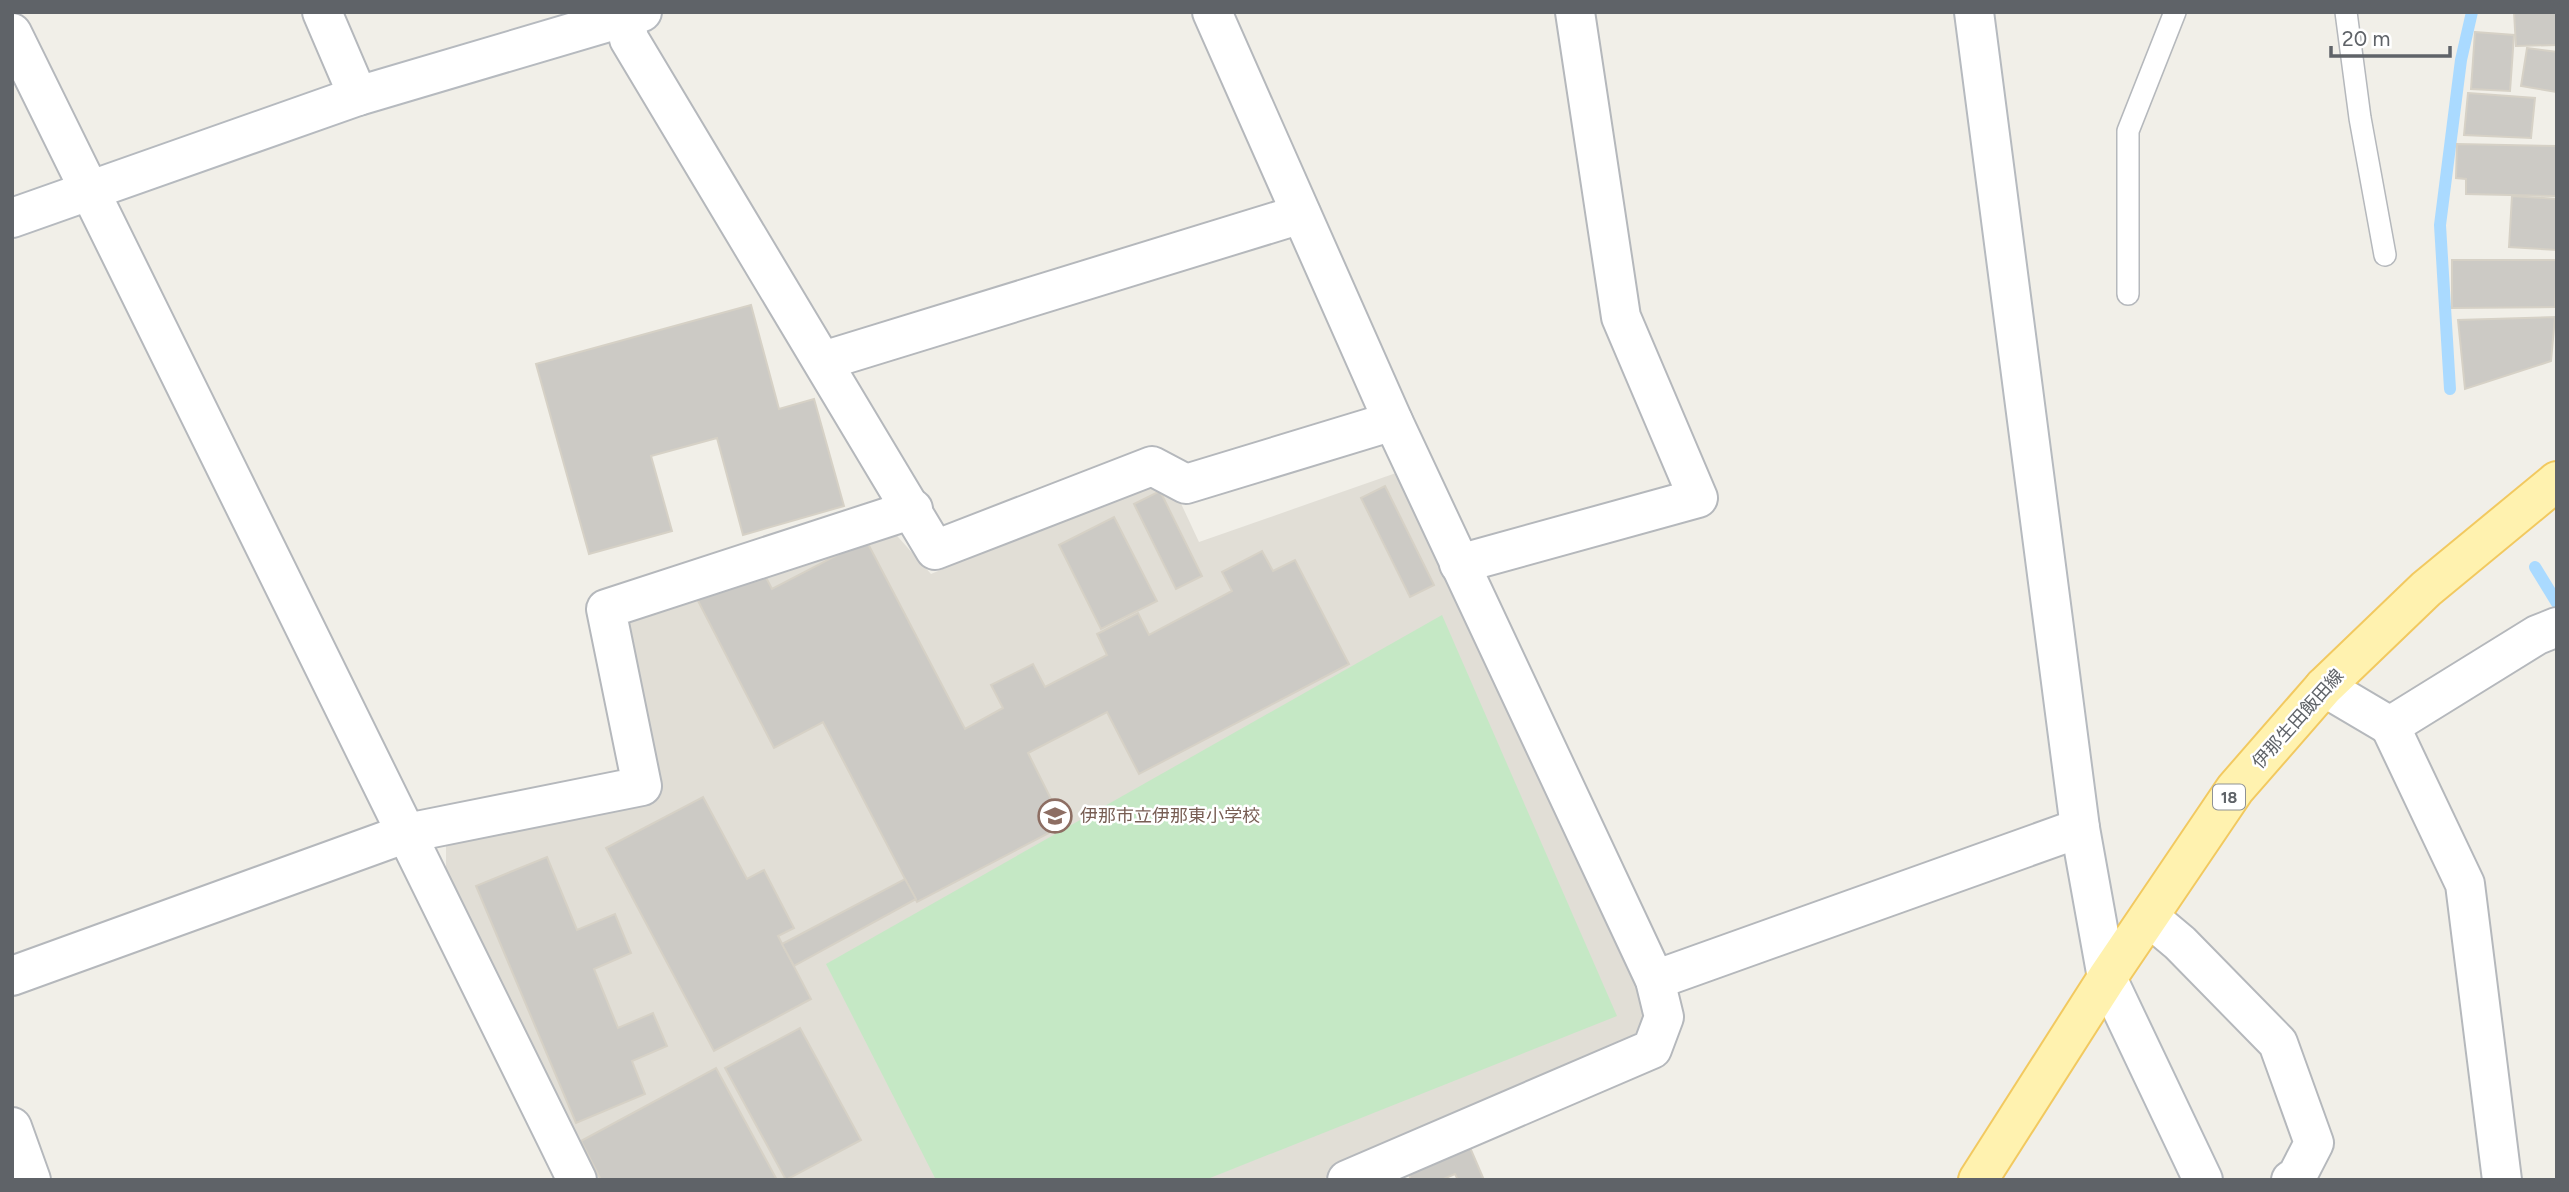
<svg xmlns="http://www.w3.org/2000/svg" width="2569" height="1192" font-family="Figtree,'Noto Sans JP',sans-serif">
<rect width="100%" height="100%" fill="#f1efe8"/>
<path fill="#e1ded6" d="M 1396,473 L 1648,1011 L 1636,1048 L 1320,1180 L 599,1180 L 446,869 L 446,841 L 660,790 L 619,612 L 891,529 L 931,574 L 1148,483 L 1177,495 L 1199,542 Z"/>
<path fill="#c5e8c5" d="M 1442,615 L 1617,1016 L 1205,1180 L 936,1180 L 826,964 Z"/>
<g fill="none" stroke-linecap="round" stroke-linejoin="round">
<g stroke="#aadaff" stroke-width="12">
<path d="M 2450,389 L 2440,225 L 2461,60 L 2472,12"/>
<path d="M 2535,567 L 2557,603"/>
</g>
</g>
<g fill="#cccac5" stroke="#d6d1c6" stroke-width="2">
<path d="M 2514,12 L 2557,12 L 2557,45 L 2516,46 Z"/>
<path d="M 2475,32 L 2514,35 L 2510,91 L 2471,89 Z"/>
<path d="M 2527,48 L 2557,52 L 2557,92 L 2521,86 Z"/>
<path d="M 2468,93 L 2535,98 L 2531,138 L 2464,135 Z"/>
<path d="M 2457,144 L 2557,146 L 2557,196 L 2466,194 L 2466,179 L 2456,178 Z"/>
<path d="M 2512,196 L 2557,199 L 2557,250 L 2509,247 Z"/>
<path d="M 2452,260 L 2557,260 L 2555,307 L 2452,308 Z"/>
<path d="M 751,305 L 779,409 L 814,399 L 844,506 L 743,535 L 717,438 L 651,456 L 672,531 L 589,554 L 536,364 Z"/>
<path d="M 2555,317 L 2551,361 L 2465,389 L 2458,320 Z"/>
<path d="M 1385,486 L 1434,585 L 1410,597 L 1361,498 Z"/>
<path d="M 1160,491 L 1202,576 L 1176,589 L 1134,504 Z"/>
<path d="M 1114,517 L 1157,601 L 1101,629 L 1059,545 Z"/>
<path d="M 866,540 L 965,729 L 1003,708 L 991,685 L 1033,664 L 1045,687 L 1107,655 L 1097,634 L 1138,613 L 1149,635 L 1232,591 L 1222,572 L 1262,551 L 1273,571 L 1295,560 L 1349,664 L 1139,774 L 1107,712 L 1028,753 L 1064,825 L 917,902 L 823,722 L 774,748 L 696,597 L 759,564 L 772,589 Z"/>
<path d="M 703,797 L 747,879 L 764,870 L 794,928 L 778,936 L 811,999 L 714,1051 L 606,848 Z"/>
<path d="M 547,857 L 577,930 L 615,914 L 631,953 L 594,969 L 618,1028 L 653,1013 L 667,1046 L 632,1061 L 645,1094 L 576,1123 L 476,886 Z"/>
<path d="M 905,879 L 916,899 L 794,966 L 782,944 Z"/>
<path d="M 800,1028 L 861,1140 L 786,1180 L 725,1068 Z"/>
<path d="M 716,1068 L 777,1180 L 601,1180 L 581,1141 Z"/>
<path d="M 1468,1143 L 1484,1180 L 1458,1180 L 1455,1174 L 1441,1180 L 1411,1180 L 1407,1169 Z"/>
</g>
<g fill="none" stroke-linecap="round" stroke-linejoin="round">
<defs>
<g id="lane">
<path d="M 2346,12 L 2360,118 L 2385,255"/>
<path d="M 2128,294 L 2128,131 L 2175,12"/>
</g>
<g id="street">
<path d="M 322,12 L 358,96"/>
<path d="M 624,12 L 629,39 L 935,550 L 1152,466 L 1186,484 L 1393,421"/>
<path d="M 1212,12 L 1393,421 L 1655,980 L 1664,1017 L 1652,1049 L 1347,1180"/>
<path d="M 12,33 L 577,1180"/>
<path d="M 823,361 L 1301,214"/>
<path d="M 1459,564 L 1698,498 L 1621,317 L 1575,12"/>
<path d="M 2324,687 L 2390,726 L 2537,635 L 2557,627"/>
<path d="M 2390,726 L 2465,884 L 2502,1180"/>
<path d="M 2149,917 L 2180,943 L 2278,1043 L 2314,1143 L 2297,1176 L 2291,1180"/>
<path d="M 12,976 L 407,833 L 642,786 L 606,609 L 913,509"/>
<path d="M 1655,980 L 2080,828"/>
<path d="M 12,1127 L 31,1180"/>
</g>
<g id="secondary">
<path d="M 1974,12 L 2080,828 L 2107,978 L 2203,1180"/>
<path d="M 12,218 L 358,96 L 642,12"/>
</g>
<path id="primary" d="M 1978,1180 L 2107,978 L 2235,789 L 2324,687 L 2426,589 L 2557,481"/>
</defs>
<use href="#lane" stroke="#b5b8bc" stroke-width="24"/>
<use href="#street" stroke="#b5b8bc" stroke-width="42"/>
<use href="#secondary" stroke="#b6babf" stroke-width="42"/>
<use href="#primary" stroke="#f2c960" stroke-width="42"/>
<use href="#lane" stroke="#fff" stroke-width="21"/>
<use href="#street" stroke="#fff" stroke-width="38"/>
<use href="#secondary" stroke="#fff" stroke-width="38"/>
<use href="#primary" stroke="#fff2af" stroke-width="38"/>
</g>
<defs>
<symbol id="school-ring" viewBox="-11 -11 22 22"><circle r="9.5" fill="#fff" stroke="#8d6e63" stroke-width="1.5"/><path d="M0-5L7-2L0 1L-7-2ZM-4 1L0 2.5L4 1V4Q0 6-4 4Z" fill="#8d6e63"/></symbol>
</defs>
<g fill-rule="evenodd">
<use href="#school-ring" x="1036" y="797" width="38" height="38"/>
</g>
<g text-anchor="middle" stroke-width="5" stroke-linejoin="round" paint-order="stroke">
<rect fill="#fff" stroke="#8f9295" stroke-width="2" x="2213" y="784.5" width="32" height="25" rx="5"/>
<g font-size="16" font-weight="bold" fill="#5f6368">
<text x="2229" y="803">18</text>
</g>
<g font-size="18" fill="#5f6368" stroke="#fff">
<text transform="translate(2298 719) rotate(-48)" y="6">伊那生田飯田線</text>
</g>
<g font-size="18" fill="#785e54" stroke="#fff" text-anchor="start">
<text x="1080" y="822">伊那市立伊那東小学校</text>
</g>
</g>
<rect width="2569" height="1192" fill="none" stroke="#5f6368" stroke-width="28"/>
<path d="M2331 46v10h119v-10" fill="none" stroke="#5f6368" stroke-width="3.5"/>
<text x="2342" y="46" font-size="21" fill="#5f6368" stroke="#ffffff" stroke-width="5" paint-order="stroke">20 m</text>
</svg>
